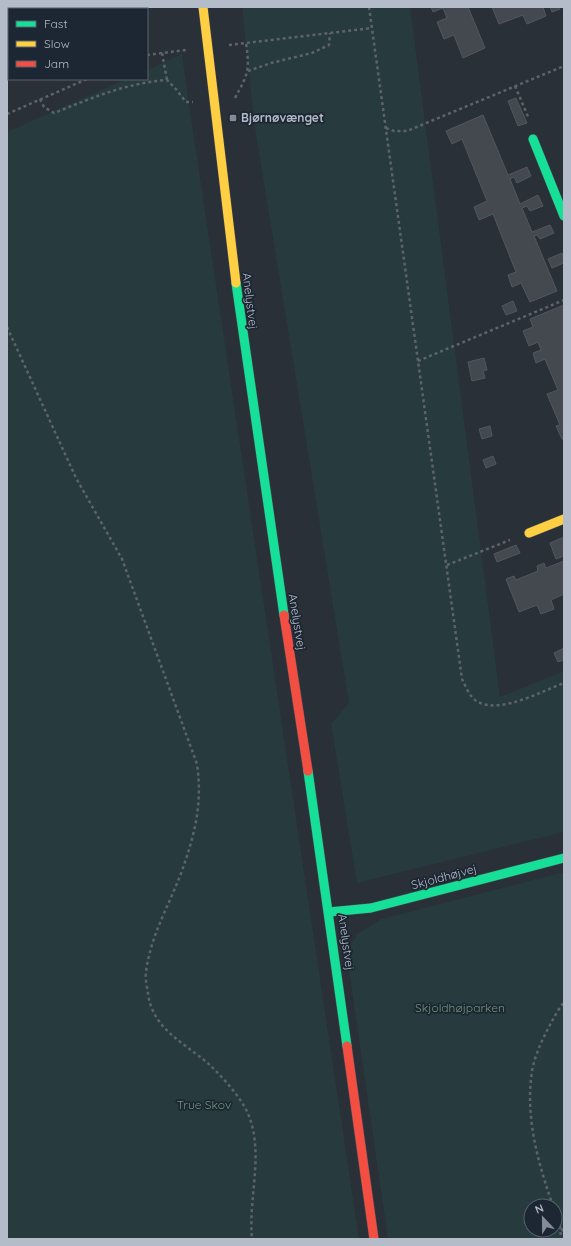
<svg xmlns="http://www.w3.org/2000/svg" width="571" height="1246" font-family="Quicksand,sans-serif">
<rect width="100%" height="100%" fill="#2a3038"/>
<g fill="#273a3e" fill-rule="evenodd">
<path d="M 242,7 L 410,7 L 500,697 L 564,671 L 564,832 L 357,883 L 331,724 L 349,703 L 255,128 Z"/>
<path d="M 182,54 L 187,91 L 359,1239 L 7,1239 L 7,132 L 126,79 L 147,79 L 147,70 Z"/>
<path d="M 564,872 L 564,1239 L 388,1239 L 347,955 L 356,935 L 382,919 ZM 531,1206 L 555,1206 L 555,1230 L 531,1230 Z"/>
</g>
<g fill="#444950" stroke="#52575f">
<path d="M 431,7 L 468,7 L 485,48 L 463,58 L 454,35 L 444,39 L 437,22 L 447,18 L 443,8 L 433,12 Z"/>
<path d="M 492,7 L 543,7 L 546,16 L 527,24 L 523,15 L 499,24 Z"/>
<path d="M 550,7 L 559,7 L 560,9 L 552,12 Z"/>
<path d="M 516,98 L 527,123 L 518,126 L 508,101 Z"/>
<path d="M 483,115 L 508,175 L 527,167 L 531,176 L 517,183 L 514,177 L 510,179 L 520,204 L 538,195 L 543,206 L 530,211 L 527,206 L 522,208 L 532,232 L 550,225 L 554,233 L 540,239 L 537,235 L 534,236 L 557,291 L 530,302 L 521,283 L 512,287 L 508,275 L 516,272 L 493,214 L 479,220 L 474,207 L 487,201 L 462,139 L 452,144 L 446,131 Z"/>
<path d="M 562,253 L 564,258 L 564,263 L 552,268 L 548,259 Z"/>
<path d="M 513,301 L 517,311 L 506,315 L 502,306 Z"/>
<path d="M 564,305 L 564,439 L 562,439 L 556,426 L 560,425 L 547,394 L 558,390 L 545,359 L 536,363 L 533,353 L 541,350 L 538,342 L 529,346 L 523,331 L 533,327 L 530,319 Z"/>
<path d="M 484,358 L 487,370 L 483,371 L 485,378 L 472,381 L 468,362 Z"/>
<path d="M 490,426 L 492,436 L 482,439 L 479,429 Z"/>
<path d="M 493,456 L 496,464 L 486,468 L 483,460 Z"/>
<path d="M 564,537 L 564,556 L 556,559 L 550,543 Z"/>
<path d="M 516,545 L 520,553 L 497,562 L 494,554 Z"/>
<path d="M 564,561 L 564,594 L 551,600 L 554,609 L 541,614 L 537,605 L 519,612 L 506,579 L 514,576 L 516,580 L 538,571 L 537,566 L 544,563 L 546,568 Z"/>
<path d="M 564,648 L 564,660 L 558,662 L 554,653 Z"/>
</g>
<g fill="none" stroke-linecap="round" stroke-linejoin="round">
<defs>
<g id="fast">
<path d="M 533,139 L 564,216"/>
<path d="M 236,283 L 284,615"/>
<path d="M 308,771 L 347,1046"/>
<path d="M 329,912 L 371,908 L 564,858"/>
</g>
<g id="slow">
<path d="M 203,7 L 236,283"/>
<path d="M 529,533 L 564,519"/>
</g>
<g id="jam">
<path d="M 284,615 L 308,771"/>
<path d="M 347,1046 L 374,1239"/>
</g>
</defs>
<use href="#fast" stroke="#484c53" stroke-width="10"/>
<use href="#slow" stroke="#484c53" stroke-width="10"/>
<use href="#jam" stroke="#484c53" stroke-width="10"/>
<g stroke="#5d636a" stroke-width="2.5" stroke-dasharray="3 3" stroke-linecap="butt">
<path d="M 369,7 L 462,679 C 466,687 470,698 478,702 C 501,714 542,691 564,683"/>
<path d="M 229,45 L 372,28"/>
<path d="M 162,53 L 167,80"/>
<path d="M 147,55 L 186,50"/>
<path d="M 248,71 L 271,63 L 312,53 L 329,45 L 330,33"/>
<path d="M 515,86 L 529,119"/>
<path d="M 235,98 C 248,74 250,71 246,43"/>
<path d="M 40,99 L 44,107 L 54,113 C 92,98 126,83 167,80 L 175,88 L 186,102 L 193,102"/>
<path d="M 7,114 L 87,79"/>
<path d="M 386,128 L 394,131 L 407,131 L 564,66"/>
<path d="M 7,327 L 76,478 L 122,559 L 197,764 C 203,805 194,838 180,876 C 168,907 150,938 146,972 C 145,979 147,987 148,993 C 152,1030 187,1044 211,1066 C 225,1080 241,1097 249,1116 C 264,1155 248,1199 252,1239"/>
<path d="M 418,361 L 564,300"/>
<path d="M 447,565 L 510,540"/>
<path d="M 553,1206 C 538,1163 525,1117 532,1071 C 535,1054 543,1038 551,1023 C 555,1016 559,1008 564,1002"/>
<path d="M 555,1212 L 560,1226 L 564,1233"/>
<path d="M 560,1226 L 561,1239"/>
</g>
<use href="#fast" stroke="#16e098" stroke-width="9"/>
<use href="#slow" stroke="#ffcf43" stroke-width="9"/>
<use href="#jam" stroke="#f24e42" stroke-width="9"/>
</g>
<rect fill="#848b96" stroke="#1d2633" stroke-width="1.5" x="229" y="114" width="8" height="8" rx="2"/>
<g text-anchor="middle" stroke-width="3.5" stroke-linejoin="round" paint-order="stroke">
<g font-size="12" font-weight="bold" fill="#b4bcc9" stroke="#1d2633" text-anchor="start">
<text x="241" y="122">Bjørnøvænget</text>
</g>
<g font-size="12" fill="#b4bcc9" stroke="#1d2633">
<text transform="translate(250 301) rotate(83)" y="4">Anelystvej</text>
<text transform="translate(297 622) rotate(81)" y="4">Anelystvej</text>
<text transform="translate(444 877) rotate(-15)" y="4">Skjoldhøjvej</text>
<text transform="translate(346 942) rotate(82)" y="4">Anelystvej</text>
</g>
<g font-size="12" fill="#6b9a76" stroke="#1d2633">
<text x="460" y="1012">Skjoldhøjparken</text>
<text x="204" y="1109">True Skov</text>
</g>
</g>
<rect width="571" height="1246" fill="none" stroke="#b4bcc9" stroke-width="16"/>
<rect x="8" y="8" width="140" height="72" fill="#1d2633" stroke="#59626f"/>
<rect x="16" y="21" width="20" height="6" fill="#16e098" stroke="#59626f"/>
<text x="44" y="28" font-size="12" fill="#b4bcc9">Fast</text>
<rect x="16" y="41" width="20" height="6" fill="#ffcf43" stroke="#59626f"/>
<text x="44" y="48" font-size="12" fill="#b4bcc9">Slow</text>
<rect x="16" y="61" width="20" height="6" fill="#f24e42" stroke="#59626f"/>
<text x="44" y="68" font-size="12" fill="#b4bcc9">Jam</text>
<g transform="translate(543 1218) rotate(338)"><circle r="19" fill="#1d2633" stroke="#59626f"/>
<path d="M0-3L7 15L0 10L-7 15Z" fill="#848b96"/>
<text y="-6" font-size="11" font-weight="bold" text-anchor="middle" fill="#b4bcc9">N</text>
</g>
</svg>
